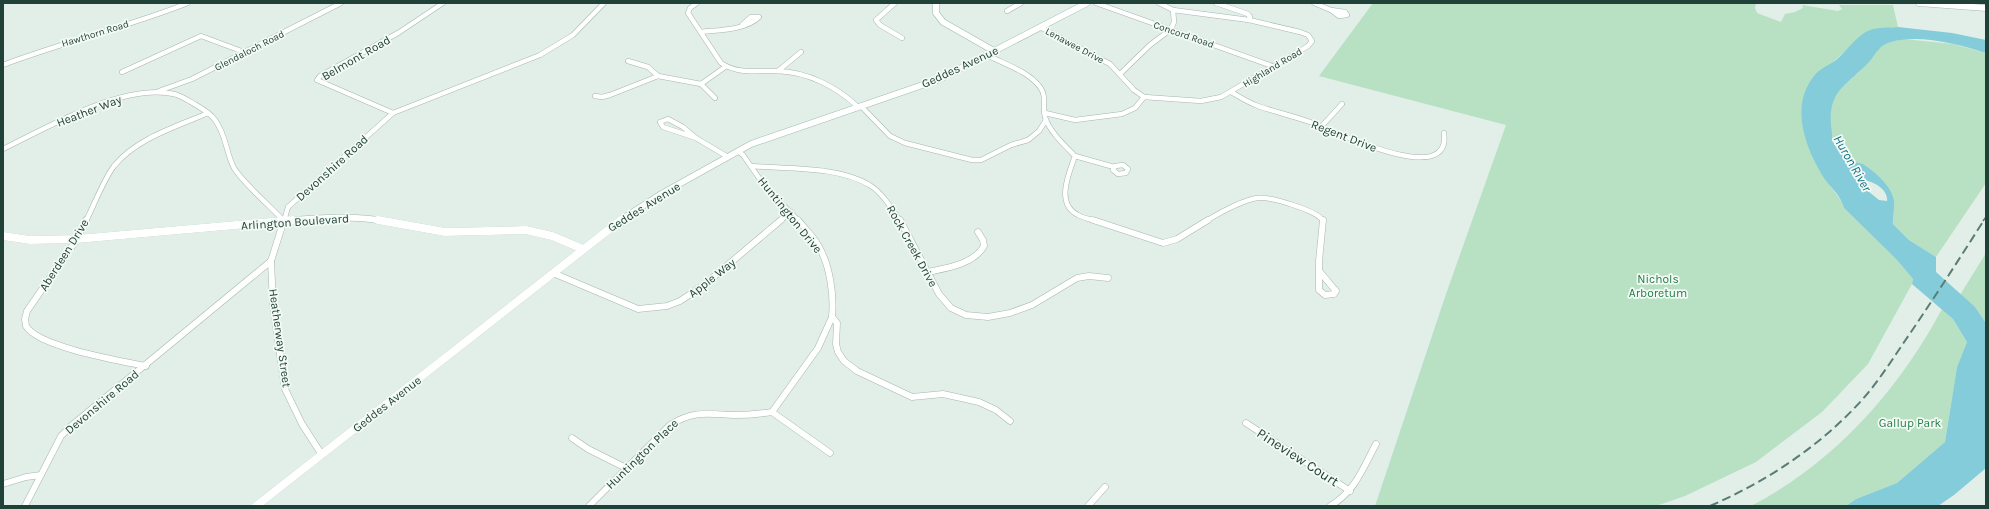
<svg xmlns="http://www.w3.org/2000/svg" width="1989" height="509" font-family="Karla,sans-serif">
<rect width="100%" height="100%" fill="#e2eee8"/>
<g fill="#b8e1c3">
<path d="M 1373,3 L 1754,3 L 1756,4 L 1755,8 L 1757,13 L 1781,22 L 1785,14 L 1795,12 L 1803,8 L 1802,5 L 1838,11 L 1842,9 L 1839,5 L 1893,5 L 1898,27 L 1870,30 L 1828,66 L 1825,179 L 1842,202 L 1844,208 L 1897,260 L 1913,279 L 1912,284 L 1868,364 L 1822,412 L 1756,462 L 1685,496 L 1656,506 L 1375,506 L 1446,294 L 1506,125 L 1319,76 Z"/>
<path d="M 1904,39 L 1953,44 L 1986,53 L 1986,183 L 1936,257 L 1909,240 L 1893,224 C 1892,212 1895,200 1888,189 C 1882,179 1872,169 1862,164 C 1859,163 1856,163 1853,162 C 1829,151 1822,109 1839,90 C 1844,84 1851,79 1857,74 C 1867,65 1876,47 1889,42 C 1894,40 1900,40 1904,39 Z"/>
<path d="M 1986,253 L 1986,323 L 1975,307 L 1960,295 Z"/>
<path d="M 1942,309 L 1953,319 L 1967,342 L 1957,367 L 1945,442 L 1897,483 L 1856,499 L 1846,506 L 1751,506 C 1835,462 1898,391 1942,309 Z"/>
</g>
<path fill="#84ccd9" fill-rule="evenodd" d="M 1898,27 L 1952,33 L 1986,40 L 1986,53 C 1958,44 1919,34 1891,42 C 1880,44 1875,55 1869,62 C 1848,85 1828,89 1831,126 C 1832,131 1832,139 1834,144 C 1837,149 1848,160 1854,162 C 1857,163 1860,163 1863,164 C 1874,171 1890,185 1893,197 C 1896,205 1892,216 1893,224 L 1909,240 L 1936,257 L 1936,272 L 1975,307 L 1986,323 L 1986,468 L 1954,495 L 1938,506 L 1846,506 L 1856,499 L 1897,483 L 1945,442 L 1957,367 L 1967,342 L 1953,319 L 1912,284 L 1913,279 L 1897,260 L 1844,208 C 1841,196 1831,188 1824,178 C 1806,149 1789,107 1814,76 C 1819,69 1829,65 1836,60 C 1847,51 1857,35 1870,30 C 1878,27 1890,28 1898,27 ZM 1857,180 C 1868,178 1889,188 1887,201 L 1879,200 L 1857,182 Z"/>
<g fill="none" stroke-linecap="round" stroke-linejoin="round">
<defs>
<g id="street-far1">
<path d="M 697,3 L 690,8 L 688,13 L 721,63 C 739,75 758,70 778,71 C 808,72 837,87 858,107"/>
<path d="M 895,3 L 876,20 L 880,25 L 902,38"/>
<path d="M 1096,3 L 1272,66"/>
<path d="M 1216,3 L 1248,14 L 1250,17 L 1249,20"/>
<path d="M 1314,3 L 1331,10"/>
<path d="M 1331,10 L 1345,12 L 1347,15 L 1339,16 Z"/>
<path d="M 1007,11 L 1021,3"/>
<path d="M 1040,27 L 1110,64 L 1134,90 L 1144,97"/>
<path d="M 701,32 C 719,30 746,30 759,17 L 751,17 L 742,25"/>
<path d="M 987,55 C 1004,64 1028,71 1040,87 C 1047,96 1042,106 1045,117 C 1049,131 1065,146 1075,156 C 1069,173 1055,204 1078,215 C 1083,218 1090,219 1096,221"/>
<path d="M 628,61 L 648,67 L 658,76 L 701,84"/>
<path d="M 3,65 C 64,42 127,27 188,3"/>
<path d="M 778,71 L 801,52"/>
<path d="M 122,72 L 201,36 L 244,52"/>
<path d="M 1120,74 L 1150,45 L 1171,29 L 1174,22 L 1173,10"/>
<path d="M 701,84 L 725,67"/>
<path d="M 701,84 L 715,98"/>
<path d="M 159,91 L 192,79 L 341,3"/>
<path d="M 1231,92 C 1240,97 1249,103 1258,106 C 1275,112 1293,116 1310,122 C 1332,130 1452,190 1444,133"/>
<path d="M 595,96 L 602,97 L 610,95 L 658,76"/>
<path d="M 1144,97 L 1201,101 L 1221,97 L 1308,46 L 1312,41 L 1308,35 L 1300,32 L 1249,20 L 1173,10 L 1159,3"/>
<path d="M 861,106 L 890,136 L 905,143 L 972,160 L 981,160 L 1011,145 L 1028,140 L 1039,131 L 1046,120"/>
<path d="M 393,113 L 317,80 L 320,76 L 398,33 L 443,3"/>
<path d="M 1045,113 L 1075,120 L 1122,114 L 1135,108 L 1144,97"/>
<path d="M 668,119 L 683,127 L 696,138 L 663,127 L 660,122 Z"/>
<path d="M 1321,127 L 1342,104"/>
<path d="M 696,138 L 728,157"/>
<path d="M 3,149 C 48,127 123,83 174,94 C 182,96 189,101 196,105 C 203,109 210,113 215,120 C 226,134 226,153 234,168 C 243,183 271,207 284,221"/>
<path d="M 738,151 L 743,155 L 766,188 L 799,221"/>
<path d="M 1075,156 L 1114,167"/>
<path d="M 1123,165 L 1128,169 L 1126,173 L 1118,174 L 1113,170 L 1115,166 Z"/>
<path d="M 752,166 C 786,169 841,166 871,186 C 883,194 892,209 900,221"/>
<path d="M 86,221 C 94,205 104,179 114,166 C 137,138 176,127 208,113"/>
<path d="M 284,221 L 288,207 L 393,113 L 540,55 L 573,35 L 604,3"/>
<path d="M 780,221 L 791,212"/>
<path d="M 1206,221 C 1221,212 1240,201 1257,198 C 1269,196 1319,211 1323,221"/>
</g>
<g id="street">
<path d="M 86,220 L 77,239 L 27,311 L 25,319 L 26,326 C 38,347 121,361 146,366"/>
<path d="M 798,220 C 805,229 814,237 819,247 C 830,266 834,295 832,317 L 837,323 L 836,344 L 838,352 L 844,361 L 857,371 L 912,397 L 943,394 L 979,402 L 996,410 L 1010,421"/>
<path d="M 900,220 L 939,294 L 951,308 L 966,315 L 988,317 L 1010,313 L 1032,305 L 1077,278 L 1089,276 L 1108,278"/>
<path d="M 1093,220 L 1163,243 L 1177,239 L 1208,220"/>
<path d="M 271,261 L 273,305 L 285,389 L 302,424 L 322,455"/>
<path d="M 928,272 C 947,268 974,264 984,246 L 983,240 L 978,232"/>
<path d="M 1320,272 L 1336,291 L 1334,294 L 1325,295 L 1319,290 L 1319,261 L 1323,220"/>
<path d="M 553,273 L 638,309 L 667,306 L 680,301 L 704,285 L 781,220"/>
<path d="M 772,412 L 830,453"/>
<path d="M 1246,423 L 1350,491"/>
<path d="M 572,438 L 588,449 L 626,468"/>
<path d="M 3,484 L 26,477 L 41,475"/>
<path d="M 25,506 L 61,436 L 71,426 L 271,261 L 284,220"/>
<path d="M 589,506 L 670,425 C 694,410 708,414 734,415 C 747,415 759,414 772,412 L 818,348 L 832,317"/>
<path d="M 1088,506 L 1105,487"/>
<path d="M 1330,506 C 1355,492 1363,468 1376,444"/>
</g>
<g id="secondary-far1">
<path d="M 936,3 L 936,13 L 943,22 L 994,51"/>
<path d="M 1919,3 L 1986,8"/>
<path d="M 281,221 C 315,218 350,215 384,221"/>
<path d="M 619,221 L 663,193 L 751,144 L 940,79 L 1087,3"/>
</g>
<g id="secondary">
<path d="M 378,220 L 445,232 L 526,230 L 552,236 L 583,249"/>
<path d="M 3,236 L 30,240 L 77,239 L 293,220"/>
<path d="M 256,506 L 621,220"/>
</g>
</defs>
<use href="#street-far1" stroke="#a4b7b0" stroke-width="5.5"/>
<use href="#street" stroke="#a4b7b0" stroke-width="7"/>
<use href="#secondary-far1" stroke="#9fbbb1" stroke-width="7"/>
<use href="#secondary" stroke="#9fbbb1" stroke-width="8"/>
<use href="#street-far1" stroke="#fff" stroke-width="4.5"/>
<use href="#street" stroke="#fff" stroke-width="6"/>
<use href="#secondary-far1" stroke="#fff" stroke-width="6"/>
<use href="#secondary" stroke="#fff" stroke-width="8"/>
<path stroke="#5a7d73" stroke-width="1.5" stroke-dasharray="7 3.5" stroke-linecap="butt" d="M 1983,221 L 1986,217"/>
<path stroke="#5a7d73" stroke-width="2" stroke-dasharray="9 4.5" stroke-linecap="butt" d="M 1710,506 C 1767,481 1819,447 1861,401 C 1880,380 1895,355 1911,332 C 1936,295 1960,258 1984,220"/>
</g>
<g text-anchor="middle" stroke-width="3.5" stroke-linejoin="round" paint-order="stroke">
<g font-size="10" fill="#204138" stroke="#f3faf6">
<text transform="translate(95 33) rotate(-17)" y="4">Hawthorn Road</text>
<text transform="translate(1184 34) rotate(19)" y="4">Concord Road</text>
<text transform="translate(1075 45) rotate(28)" y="4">Lenawee Drive</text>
<text transform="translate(249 50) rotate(-27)" y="4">Glendaloch Road</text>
<text transform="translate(1272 67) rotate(-31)" y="4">Highland Road</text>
</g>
<g font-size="12" fill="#204138" stroke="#f3faf6">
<text transform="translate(356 58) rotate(-30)" y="4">Belmont Road</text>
<text transform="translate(960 67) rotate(-25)" y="4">Geddes Avenue</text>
<text transform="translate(89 111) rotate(-21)" y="4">Heather Way</text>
<text transform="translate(1344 136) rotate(21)" y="4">Regent Drive</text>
<text transform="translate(332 168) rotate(-42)" y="4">Devonshire Road</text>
<text transform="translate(644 207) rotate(-32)" y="4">Geddes Avenue</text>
<text transform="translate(790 215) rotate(51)" y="4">Huntington Drive</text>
<text transform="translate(295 222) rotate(-4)" y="4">Arlington Boulevard</text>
<text transform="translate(912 246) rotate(61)" y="4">Rock Creek Drive</text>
<text transform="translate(64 255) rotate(-58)" y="4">Aberdeen Drive</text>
<text transform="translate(712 278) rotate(-38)" y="4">Apple Way</text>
<text transform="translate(280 338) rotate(82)" y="4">Heatherway Street</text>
<text transform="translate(102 402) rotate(-40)" y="4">Devonshire Road</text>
<text transform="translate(387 404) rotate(-38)" y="4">Geddes Avenue</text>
<text transform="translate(642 454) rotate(-44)" y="4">Huntington Place</text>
</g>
<g font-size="12" fill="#257d47" stroke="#f3faf6">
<text x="1658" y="283">Nichols<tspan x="1658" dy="14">Arboretum</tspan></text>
<text x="1910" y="427">Gallup Park</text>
</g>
<g font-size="13" font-style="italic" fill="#127184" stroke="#f3faf6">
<text transform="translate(1853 163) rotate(60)" y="5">Huron River</text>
</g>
<g font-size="14" fill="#204138" stroke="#f3faf6">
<text transform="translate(1298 457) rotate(33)" y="5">Pineview Court</text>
</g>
</g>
<rect width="1989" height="509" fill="none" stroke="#204138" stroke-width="8"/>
</svg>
